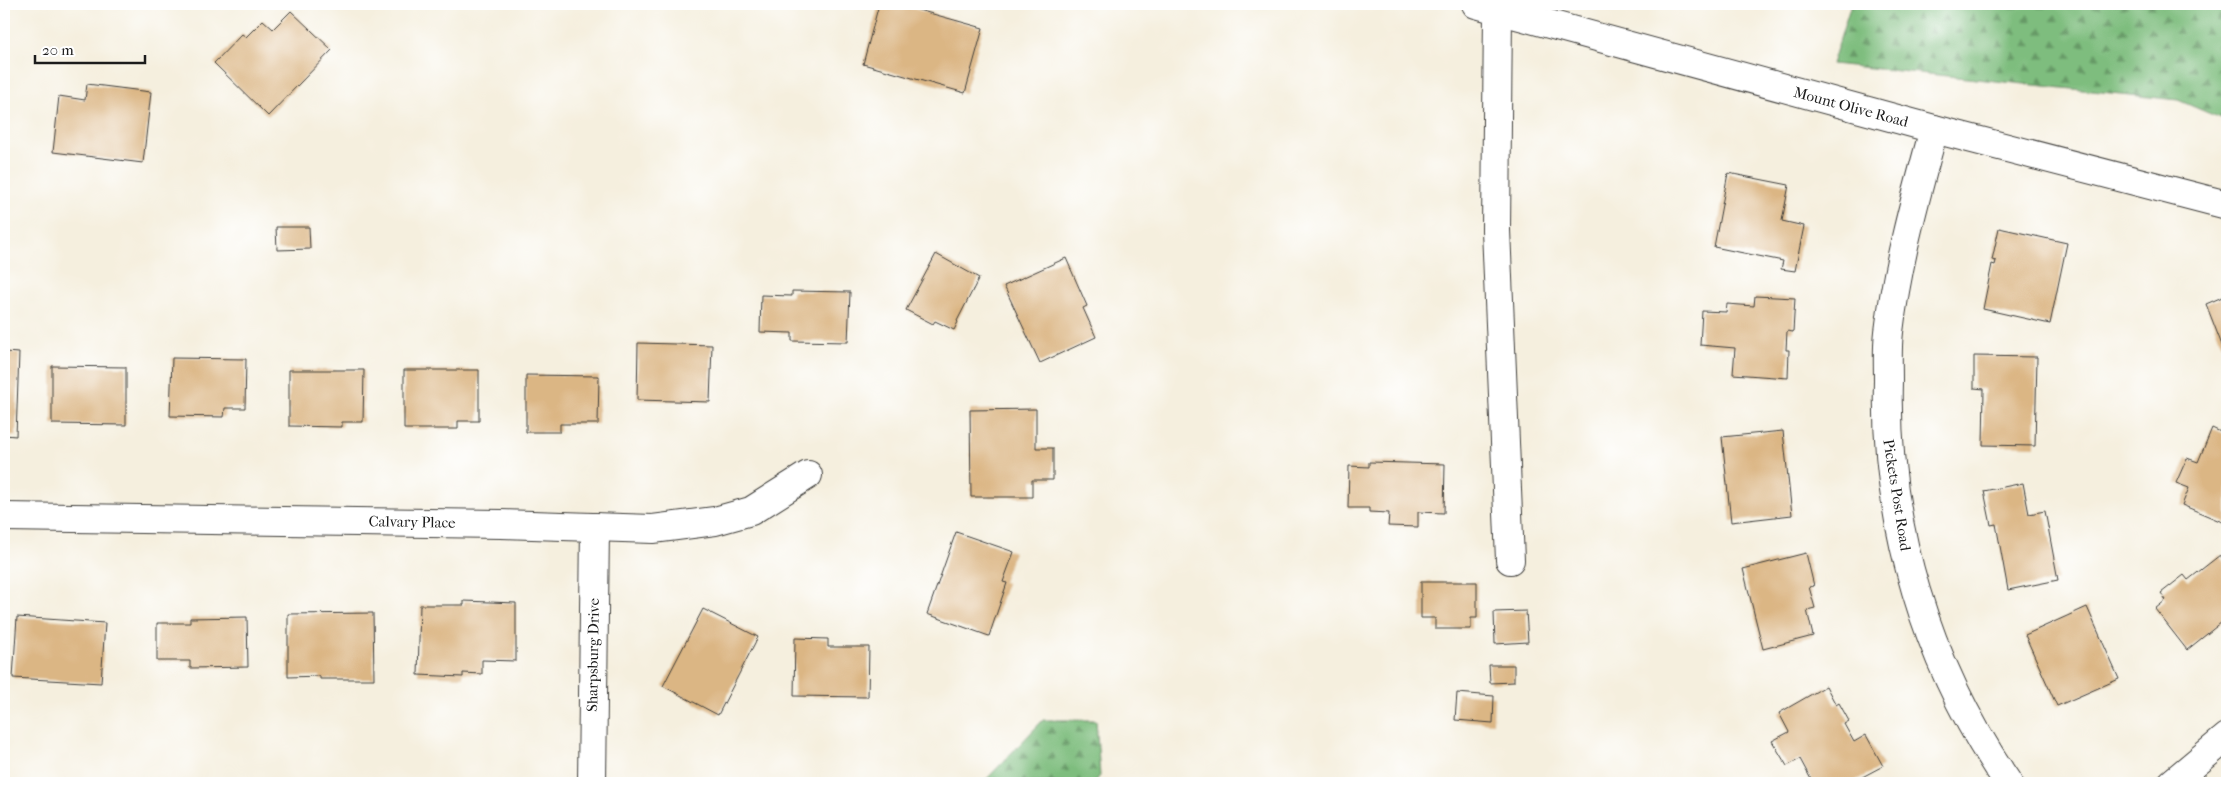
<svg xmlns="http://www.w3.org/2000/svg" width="2231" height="787" font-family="'IM FELL French Canon',serif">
<defs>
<pattern id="forest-firs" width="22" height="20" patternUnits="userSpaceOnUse" patternTransform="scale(1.25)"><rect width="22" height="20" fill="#7ebd7e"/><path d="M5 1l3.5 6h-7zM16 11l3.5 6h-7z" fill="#696"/></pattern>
</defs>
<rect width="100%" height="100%" fill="#fff"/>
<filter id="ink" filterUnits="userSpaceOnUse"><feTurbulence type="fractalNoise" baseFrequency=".02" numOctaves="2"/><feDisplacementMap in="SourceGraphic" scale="10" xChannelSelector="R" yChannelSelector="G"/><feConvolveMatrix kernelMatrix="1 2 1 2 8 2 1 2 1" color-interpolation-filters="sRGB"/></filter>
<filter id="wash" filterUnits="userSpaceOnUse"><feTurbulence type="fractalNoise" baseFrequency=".0096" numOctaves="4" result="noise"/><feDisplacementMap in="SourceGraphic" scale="20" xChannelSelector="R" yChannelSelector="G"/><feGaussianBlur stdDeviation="1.12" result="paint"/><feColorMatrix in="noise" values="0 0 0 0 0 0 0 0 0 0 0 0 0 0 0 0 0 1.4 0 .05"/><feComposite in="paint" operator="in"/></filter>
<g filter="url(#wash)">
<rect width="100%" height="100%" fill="#f5efde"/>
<g fill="url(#forest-firs)" stroke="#4d6c4d">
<path d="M 1851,4 L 2227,4 L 2227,121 L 2178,100 L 1832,64 Z"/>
<path d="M 1043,720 L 1096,720 L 1100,776 L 1094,783 L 983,783 Z"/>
</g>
<g id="blocks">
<g fill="#dbb684">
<path d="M 879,4 L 897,4 L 983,28 L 965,93 L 863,64 Z"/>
<path d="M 291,11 L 332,50 L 268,116 L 214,63 L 242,34 L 246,37 L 263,20 L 273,29 Z"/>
<path d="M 87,84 L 151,92 L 143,163 L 53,152 L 59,96 L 85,100 Z"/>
<path d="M 1728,173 L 1789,185 L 1782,221 L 1804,226 L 1795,271 L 1781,269 L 1783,261 L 1714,247 Z"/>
<path d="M 276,227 L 309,227 L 310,249 L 277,250 Z"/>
<path d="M 1999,228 L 2067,243 L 2050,324 L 1983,309 L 1992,264 L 1995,265 L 1996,261 L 1992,260 Z"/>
<path d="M 936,254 L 979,278 L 957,321 L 958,322 L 954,330 L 935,321 L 933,324 L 906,310 Z"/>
<path d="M 1066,258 L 1087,306 L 1083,308 L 1096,337 L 1040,363 L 1004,286 Z"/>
<path d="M 792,291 L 850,292 L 848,342 L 792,341 L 792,333 L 760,332 L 761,295 L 792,296 Z"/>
<path d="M 2227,295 L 2227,358 L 2206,304 Z"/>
<path d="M 1755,296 L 1795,298 L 1793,332 L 1787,331 L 1786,350 L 1789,350 L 1788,378 L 1733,374 L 1735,348 L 1700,345 L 1702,311 L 1726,312 L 1727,304 L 1754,306 Z"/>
<path d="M 638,343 L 712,345 L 710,402 L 637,400 Z"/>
<path d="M 4,352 L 19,353 L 16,436 L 4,435 Z"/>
<path d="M 1974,356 L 2037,357 L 2035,446 L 1983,445 L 1984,389 L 1974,388 Z"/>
<path d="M 172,358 L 246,359 L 245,408 L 225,408 L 224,417 L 170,416 Z"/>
<path d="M 52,366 L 126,367 L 126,425 L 52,424 Z"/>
<path d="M 289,370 L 364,370 L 363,422 L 342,422 L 342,427 L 289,426 Z"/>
<path d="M 404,370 L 479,370 L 479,421 L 458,421 L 458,429 L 404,429 Z"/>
<path d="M 526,375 L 599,376 L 598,424 L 560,424 L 560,432 L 526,432 Z"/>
<path d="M 1036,409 L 1036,448 L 1053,448 L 1053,480 L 1032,480 L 1032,497 L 971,497 L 970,410 Z"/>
<path d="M 2212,428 L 2227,435 L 2227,524 L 2182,505 L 2189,488 L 2176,483 L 2187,458 L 2198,462 Z"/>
<path d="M 1783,431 L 1792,515 L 1731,522 L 1722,437 Z"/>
<path d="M 1369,462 L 1445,464 L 1444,513 L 1418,512 L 1418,527 L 1388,526 L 1389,513 L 1369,512 L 1369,508 L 1348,508 L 1349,466 L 1369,467 Z"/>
<path d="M 2023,483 L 2029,514 L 2045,511 L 2058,580 L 2008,590 L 1996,524 L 1991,525 L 1984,491 Z"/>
<path d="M 956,532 L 1014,552 L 1003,582 L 1007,583 L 989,636 L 927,614 Z"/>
<path d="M 1806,553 L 1814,586 L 1809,587 L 1815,608 L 1807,610 L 1813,636 L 1763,649 L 1743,569 Z"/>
<path d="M 2220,555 L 2227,564 L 2227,618 L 2187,650 L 2155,609 L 2166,600 L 2161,593 L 2184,575 L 2188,580 Z"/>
<path d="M 1421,582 L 1477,582 L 1477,618 L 1471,618 L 1471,629 L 1435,629 L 1435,618 L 1421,618 Z"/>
<path d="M 464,601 L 516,603 L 516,661 L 482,660 L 482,674 L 463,673 L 463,677 L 418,675 L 420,605 L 464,605 Z"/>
<path d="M 2087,607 L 2119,679 L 2057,706 L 2025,635 Z"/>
<path d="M 703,609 L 758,637 L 718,715 L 663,686 Z"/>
<path d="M 1526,611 L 1528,642 L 1495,644 L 1494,612 Z"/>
<path d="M 373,613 L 374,679 L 320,679 L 320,676 L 288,677 L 288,614 Z"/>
<path d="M 17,617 L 105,623 L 101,683 L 13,678 Z"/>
<path d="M 247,617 L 248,667 L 190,668 L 190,661 L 157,661 L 157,623 L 190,623 L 190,618 Z"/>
<path d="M 795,638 L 828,639 L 828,647 L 869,647 L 868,697 L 794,696 Z"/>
<path d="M 1489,665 L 1514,665 L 1514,682 L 1490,683 Z"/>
<path d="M 1826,686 L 1836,705 L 1839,703 L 1849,721 L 1844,724 L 1854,742 L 1866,735 L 1883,766 L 1851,783 L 1813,783 L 1800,759 L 1787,766 L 1772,741 L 1789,732 L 1779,713 Z"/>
<path d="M 1457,693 L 1494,696 L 1493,723 L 1455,720 Z"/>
</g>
</g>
</g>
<g filter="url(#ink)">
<use href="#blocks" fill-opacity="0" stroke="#3d3c39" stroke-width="1"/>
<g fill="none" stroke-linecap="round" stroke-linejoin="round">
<defs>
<g id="minor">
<path d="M 1476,4 L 1934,129 L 2227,205"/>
<path d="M 1498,10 L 1496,230 L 1510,560"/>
<path d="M 1934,129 C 1916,196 1897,263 1889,332 C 1887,348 1888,365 1888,381 C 1884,524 1927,665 2008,783"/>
<path d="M 4,517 L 501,524 L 653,529 L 715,521 L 751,511 L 808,475"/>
<path d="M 592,783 L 595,527"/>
<path d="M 2172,783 L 2227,737"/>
</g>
</defs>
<use href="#minor" stroke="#3d3c39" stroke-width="30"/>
<use href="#minor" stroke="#fff" stroke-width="28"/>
</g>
</g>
<g text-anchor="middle" stroke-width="5" stroke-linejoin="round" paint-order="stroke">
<g font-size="15" fill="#1c1c1c" stroke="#fff">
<text transform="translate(1851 107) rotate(15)" y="5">Mount Olive Road</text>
<text transform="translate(1897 495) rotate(81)" y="5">Pickets Post Road</text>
<text transform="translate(412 522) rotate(1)" y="5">Calvary Place</text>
<text transform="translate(593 655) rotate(-89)" y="5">Sharpsburg Drive</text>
</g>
</g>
<rect width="2231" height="787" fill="none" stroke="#fff" stroke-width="20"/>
<path d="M35 55v8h110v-8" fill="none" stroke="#1c1c1c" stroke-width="2.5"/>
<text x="42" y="55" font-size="15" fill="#1c1c1c" stroke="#ffffff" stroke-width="4" paint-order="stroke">20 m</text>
</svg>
